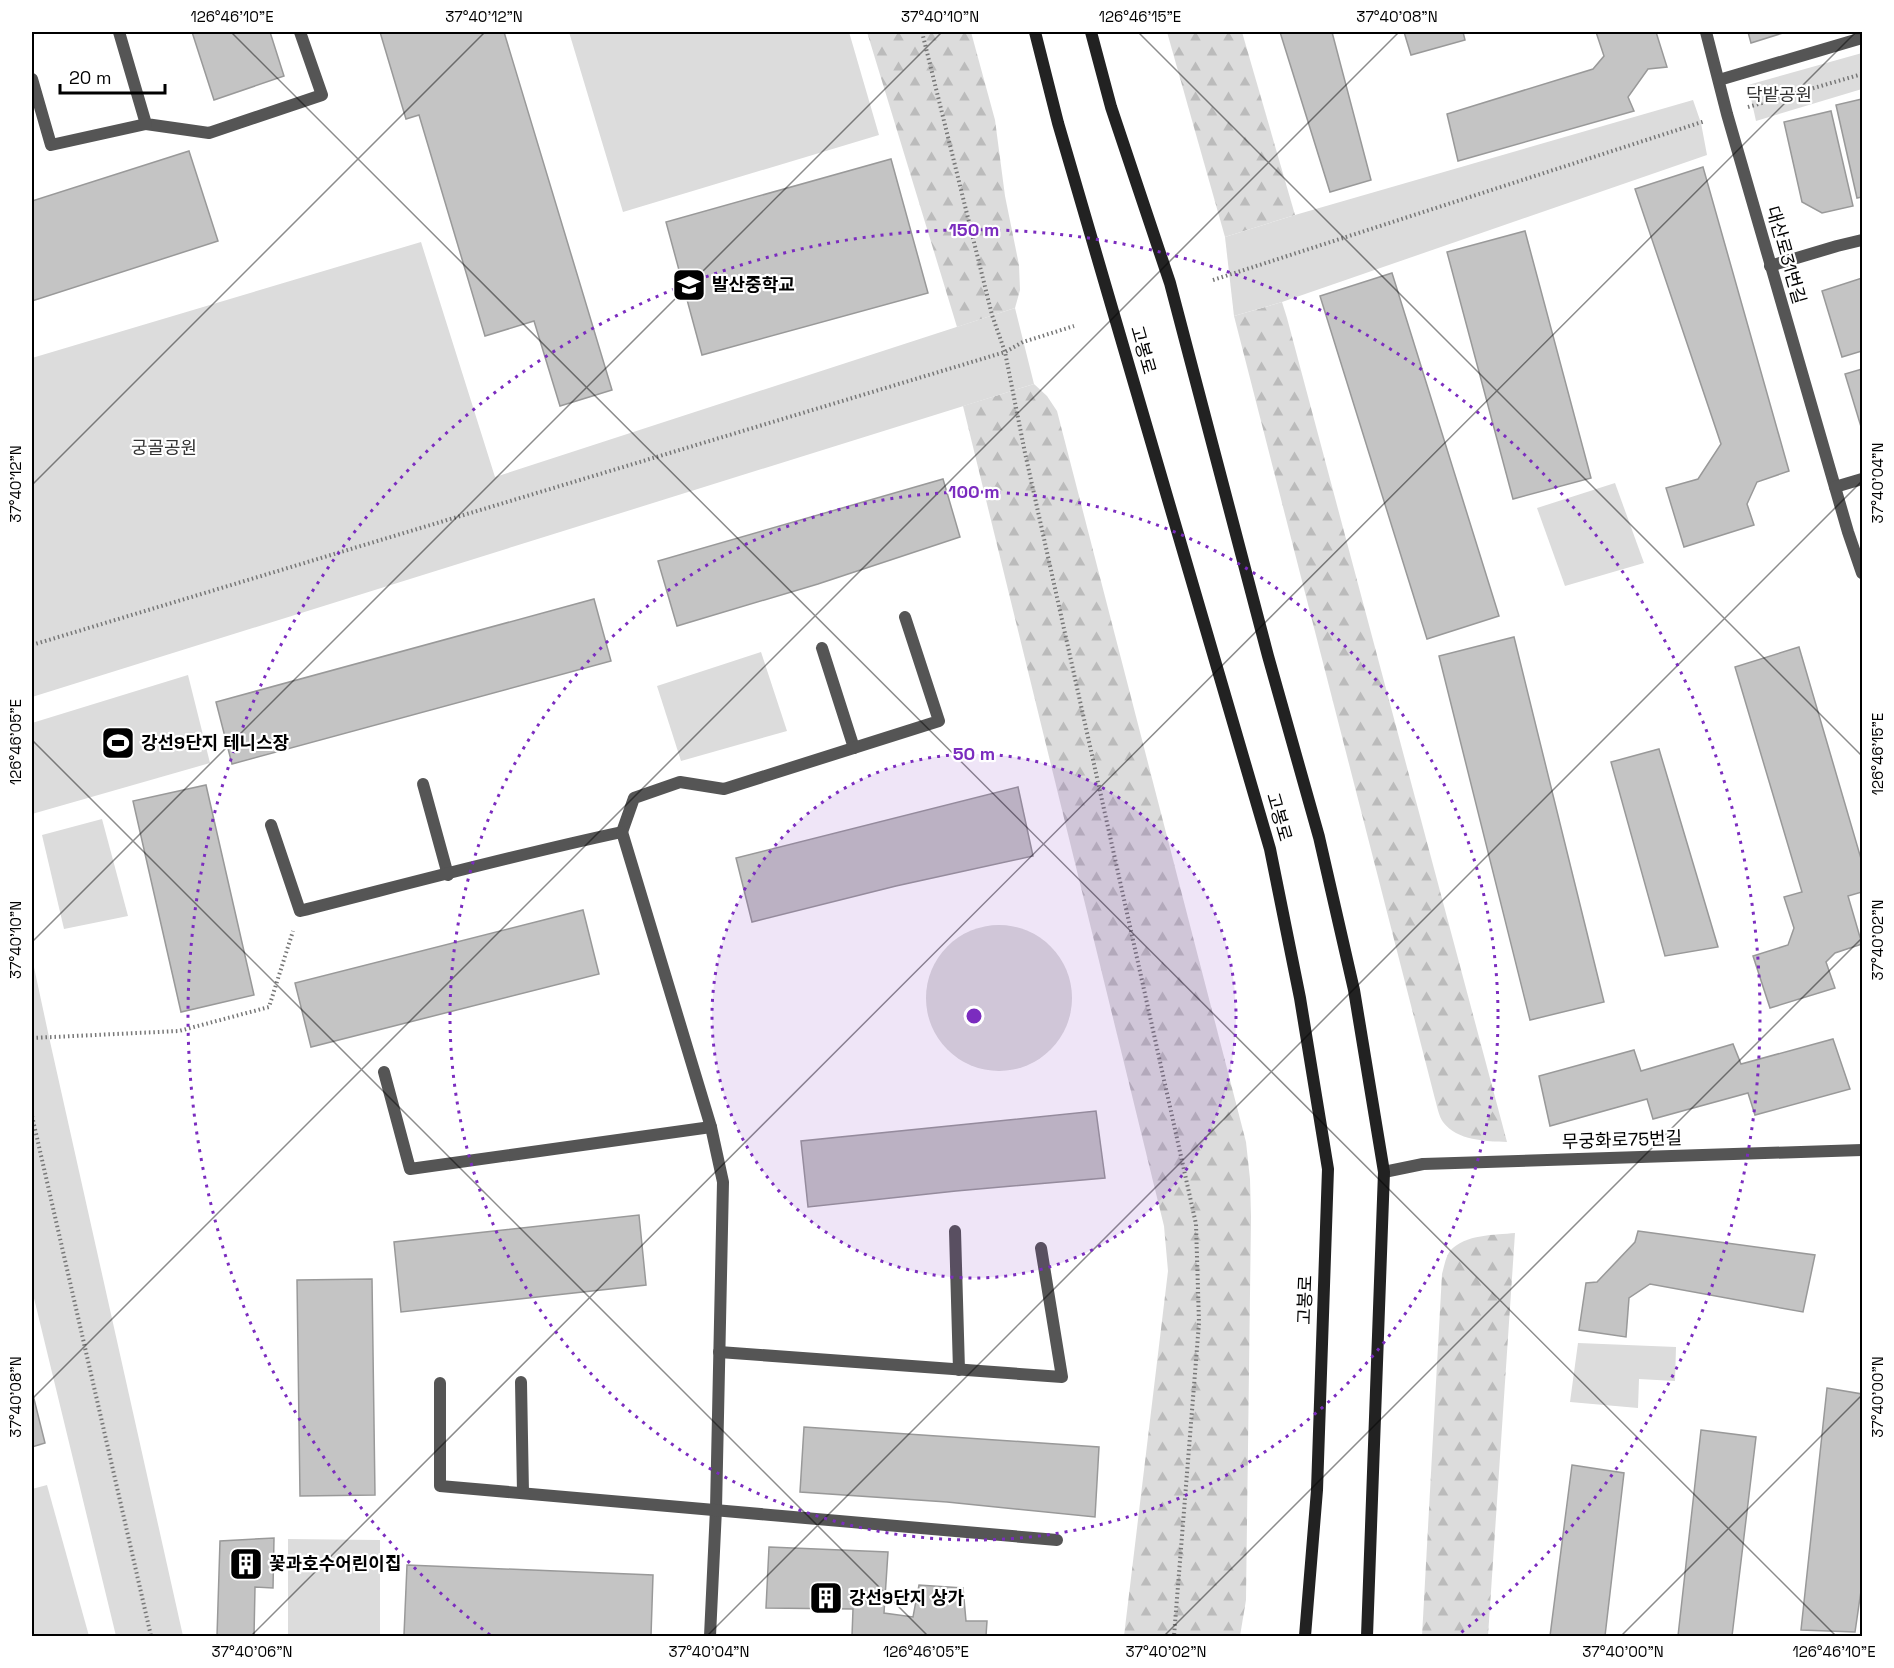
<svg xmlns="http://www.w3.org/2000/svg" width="1894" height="1668" font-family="'Space Grotesk','Noto Sans KR',sans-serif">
<defs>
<pattern id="forest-firs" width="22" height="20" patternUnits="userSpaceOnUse" patternTransform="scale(1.5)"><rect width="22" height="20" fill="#dcdcdc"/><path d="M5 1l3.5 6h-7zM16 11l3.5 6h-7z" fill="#bbb"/></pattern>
</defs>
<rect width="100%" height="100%" fill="#fff"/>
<g fill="url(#forest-firs)">
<path d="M 867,32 L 971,32 L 995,120 L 1005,196 L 1019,265 L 1020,290 L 1015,308 L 957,327 Z"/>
<path d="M 1167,32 L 1242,32 L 1295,215 L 1225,237 Z"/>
<path d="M 1282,302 L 1287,318 L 1507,1142 C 1486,1141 1457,1141 1443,1122 C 1439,1117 1437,1106 1435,1099 L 1234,316 Z"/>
<path d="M 1034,384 L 1047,396 L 1057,411 L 1246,1142 L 1250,1179 L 1251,1217 L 1246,1600 L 1240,1636 L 1124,1636 L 1168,1271 L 1164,1226 L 963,406 Z"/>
<path d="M 1515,1233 L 1488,1636 L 1422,1636 L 1442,1274 C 1444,1267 1446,1256 1450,1251 C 1465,1234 1495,1235 1515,1233 Z"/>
</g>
<g fill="#dcdcdc">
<path d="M 569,32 L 849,32 L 879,135 L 623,212 Z"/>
<path d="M 1862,53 L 1862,89 L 1756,121 L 1748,85 Z"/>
<path d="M 1693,100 L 1701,123 L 1707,155 L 1282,302 L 1234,316 L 1225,237 L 1295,215 Z"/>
<path d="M 421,242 L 495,477 L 1015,308 L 1034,384 L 32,697 L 32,358 Z"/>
<path d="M 1615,483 L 1644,563 L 1565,586 L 1537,508 Z"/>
<path d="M 761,652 L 787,731 L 681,761 L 657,686 Z"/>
<path d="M 188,675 L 210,763 L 32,814 L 32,723 Z"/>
<path d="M 102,819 L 128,916 L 64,929 L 42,835 Z"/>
<circle cx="999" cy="998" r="73"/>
<path d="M 32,958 L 49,1037 L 183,1636 L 116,1636 L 32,1290 Z"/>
<path d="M 1578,1343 L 1676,1347 L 1675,1381 L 1639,1379 L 1638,1408 L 1570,1402 Z"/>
<path d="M 47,1485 L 89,1636 L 32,1636 L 32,1489 Z"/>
<path d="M 288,1539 L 380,1540 L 380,1636 L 288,1636 Z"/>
</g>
<g fill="#c4c4c4" stroke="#999" stroke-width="1.5">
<path d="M 192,32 L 270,32 L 284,76 L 214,100 Z"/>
<path d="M 380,32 L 504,32 L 612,390 L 560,406 L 534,321 L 485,336 L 419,115 L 406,119 Z"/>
<path d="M 1280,32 L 1332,32 L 1371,180 L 1330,192 Z"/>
<path d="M 1404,32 L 1463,32 L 1465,40 L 1411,55 Z"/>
<path d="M 1596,32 L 1656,32 L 1667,67 L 1648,69 L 1628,97 L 1634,111 L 1458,161 L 1447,114 L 1593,69 L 1604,56 Z"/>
<path d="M 1748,32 L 1786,32 L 1751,43 Z"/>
<path d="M 1862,99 L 1862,197 L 1857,198 L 1836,105 Z"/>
<path d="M 1831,111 L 1853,206 L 1822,213 L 1802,202 L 1784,122 Z"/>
<path d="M 189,151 L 218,241 L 32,301 L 32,201 Z"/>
<path d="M 891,159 L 928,293 L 702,355 L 666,222 Z"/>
<path d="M 1703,167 L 1789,471 L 1757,482 L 1747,504 L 1754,525 L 1684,547 L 1666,488 L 1698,479 L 1721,444 L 1635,189 Z"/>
<path d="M 1525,231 L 1591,478 L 1513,499 L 1447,252 Z"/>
<path d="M 1392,273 L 1499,616 L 1427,639 L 1320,296 Z"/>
<path d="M 1862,278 L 1862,351 L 1842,357 L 1822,291 Z"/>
<path d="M 1862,369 L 1862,430 L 1845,374 Z"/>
<path d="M 943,479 L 960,537 L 818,584 L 677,626 L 658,561 Z"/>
<path d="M 594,599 L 611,661 L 232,764 L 216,702 Z"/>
<path d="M 1514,637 L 1604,1002 L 1530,1020 L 1439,656 Z"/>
<path d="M 1799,647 L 1862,862 L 1862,892 L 1848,896 L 1862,944 L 1835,953 L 1826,962 L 1835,988 L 1770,1008 L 1753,956 L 1788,945 L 1794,928 L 1784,897 L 1802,892 L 1735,667 Z"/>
<path d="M 1659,749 L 1718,947 L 1665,956 L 1611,762 Z"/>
<path d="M 206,785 L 254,995 L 181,1012 L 133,801 Z"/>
<path d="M 1018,787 L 1033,856 L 896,886 L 752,922 L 736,858 Z"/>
<path d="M 583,910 L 599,974 L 311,1047 L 295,983 Z"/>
<path d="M 1833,1039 L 1850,1089 L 1755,1115 L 1748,1093 L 1653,1119 L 1647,1099 L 1550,1126 L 1539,1076 L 1634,1050 L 1641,1071 L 1733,1044 L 1741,1064 Z"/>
<path d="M 1096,1111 L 1105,1178 L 956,1191 L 808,1207 L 801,1141 Z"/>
<path d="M 639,1215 L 646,1285 L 401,1312 L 394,1242 Z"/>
<path d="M 1638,1231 L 1815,1255 L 1803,1312 L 1650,1284 L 1629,1298 L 1626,1337 L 1579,1330 L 1586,1283 L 1597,1282 L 1635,1242 Z"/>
<path d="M 372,1279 L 375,1495 L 300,1496 L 297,1280 Z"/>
<path d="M 1827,1388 L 1862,1394 L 1862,1584 L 1855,1632 L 1801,1630 Z"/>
<path d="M 32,1391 L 45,1443 L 32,1447 Z"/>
<path d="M 804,1427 L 1099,1447 L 1095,1517 L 947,1502 L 800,1492 Z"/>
<path d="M 1701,1430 L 1756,1437 L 1732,1636 L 1678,1636 Z"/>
<path d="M 1572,1465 L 1624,1473 L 1605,1636 L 1550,1636 Z"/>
<path d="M 274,1538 L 273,1588 L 255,1587 L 254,1636 L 217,1636 L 220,1541 Z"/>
<path d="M 769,1547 L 888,1552 L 884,1613 L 913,1617 L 919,1585 L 963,1588 L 966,1621 L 987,1621 L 986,1636 L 852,1636 L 853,1609 L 766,1608 Z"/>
<path d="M 407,1565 L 653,1575 L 651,1636 L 404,1635 Z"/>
</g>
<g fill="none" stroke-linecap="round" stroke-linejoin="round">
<g stroke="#777" stroke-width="4" stroke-dasharray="1.5 3" stroke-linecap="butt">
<path d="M 922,32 L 992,315 L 1005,352 L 1025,453 L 1196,1224 L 1199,1323 L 1174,1636"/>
<path d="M 1748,107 L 1862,74"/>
<path d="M 1213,280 L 1705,121"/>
<path d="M 32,645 L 1005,352 L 1023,342 L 1074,326"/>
<path d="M 32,1038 L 179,1031 L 269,1007 L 293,931"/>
<path d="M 32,1116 L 151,1636"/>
</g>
<g stroke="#555" stroke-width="12">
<path d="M 119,32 L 146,124 L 209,133 L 322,95 L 300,32"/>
<path d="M 32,79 L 51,145 L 146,124"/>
<path d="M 822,648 L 854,748"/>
<path d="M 423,784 L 448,875"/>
<path d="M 271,825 L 300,911 C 407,884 514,855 622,832 L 634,798 L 680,782 L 724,789 L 939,721 L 905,617"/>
<path d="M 622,832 L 711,1127 L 723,1182 L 716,1509 L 710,1636"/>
<path d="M 384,1072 L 410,1169 L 711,1127"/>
<path d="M 955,1231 L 959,1370"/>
<path d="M 719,1352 L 1062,1377 L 1041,1248"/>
<path d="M 521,1382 L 523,1493"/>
<path d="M 440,1383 L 440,1486 L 1057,1540"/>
</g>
<g stroke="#555" stroke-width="12">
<path d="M 1706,32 L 1727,114 L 1848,532 L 1862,573"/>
<path d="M 1719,80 L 1862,38"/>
<path d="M 1770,266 L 1837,246 L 1862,240"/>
<path d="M 1835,487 L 1862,479"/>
<path d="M 1384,1172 L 1423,1164 L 1862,1150"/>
</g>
<g stroke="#222" stroke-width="12">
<path d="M 1035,32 L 1058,123 L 1270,849 L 1300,998 L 1328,1169 L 1317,1490 L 1305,1636"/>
<path d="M 1091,32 L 1111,107 L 1170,283 L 1268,656 L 1319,837 L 1354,990 L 1384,1172 L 1367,1636"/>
</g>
</g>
<path fill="none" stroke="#000" stroke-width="1.5" stroke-opacity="0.45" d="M 231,32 L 1836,1636M 1138,32 L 1862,756M 32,485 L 485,32M 32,740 L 928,1636M 32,942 L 942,32M 32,1399 L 1399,32M 251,1636 L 1856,32M 707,1636 L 1862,481M 1164,1636 L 1862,938M 1621,1636 L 1862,1395"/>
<circle cx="974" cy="1016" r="262" fill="#7b2cbf" fill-opacity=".12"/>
<g fill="none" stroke="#7b2cbf" stroke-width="3" stroke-dasharray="3 6">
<circle cx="974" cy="1016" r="262"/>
<circle cx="974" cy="1016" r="524"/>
<path d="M490 1635A786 786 0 1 1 1458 1635"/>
</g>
<defs>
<symbol id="school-square" viewBox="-11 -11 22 22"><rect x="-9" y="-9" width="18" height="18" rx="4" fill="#000" stroke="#fff"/><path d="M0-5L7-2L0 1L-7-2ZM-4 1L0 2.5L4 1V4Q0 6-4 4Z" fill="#fff"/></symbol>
<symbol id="stadium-square" viewBox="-11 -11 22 22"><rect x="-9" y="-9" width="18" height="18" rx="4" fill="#000" stroke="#fff"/><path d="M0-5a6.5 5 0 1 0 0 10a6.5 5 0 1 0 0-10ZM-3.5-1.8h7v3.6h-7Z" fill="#fff"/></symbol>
<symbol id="building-square" viewBox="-11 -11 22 22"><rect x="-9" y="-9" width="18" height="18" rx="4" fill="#000" stroke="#fff"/><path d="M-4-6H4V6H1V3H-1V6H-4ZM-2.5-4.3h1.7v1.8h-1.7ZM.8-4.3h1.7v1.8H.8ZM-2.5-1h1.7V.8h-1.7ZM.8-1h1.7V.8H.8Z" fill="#fff"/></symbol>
</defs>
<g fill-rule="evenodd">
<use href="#school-square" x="670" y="266" width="38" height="38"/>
<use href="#stadium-square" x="99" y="724" width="38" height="38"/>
<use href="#building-square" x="227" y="1545" width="38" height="38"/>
<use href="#building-square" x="807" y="1579" width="38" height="38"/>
</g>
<g text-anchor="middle" stroke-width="4.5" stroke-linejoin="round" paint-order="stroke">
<g font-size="18" fill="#333" stroke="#fff">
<text x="1779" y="101">닥밭공원</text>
<text x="164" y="454">궁골공원</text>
</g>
<g font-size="18" fill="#000" stroke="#fff">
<text transform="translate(1786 255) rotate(74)" y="6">대산로31번길</text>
<text transform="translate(1143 350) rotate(74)" y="6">고봉로</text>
<text transform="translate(1279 817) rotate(74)" y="6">고봉로</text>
<text transform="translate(1622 1140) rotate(-2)" y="6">무궁화로75번길</text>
<text transform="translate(1305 1300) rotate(-88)" y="6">고봉로</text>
</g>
<g font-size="18" font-weight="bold" fill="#000" stroke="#fff" text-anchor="start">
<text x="712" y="291">발산중학교</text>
<text x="141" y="749">강선9단지 테니스장</text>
<text x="269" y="1570">꽃과호수어린이집</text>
<text x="849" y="1604">강선9단지 상가</text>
</g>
</g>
<circle cx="974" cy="1016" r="9" fill="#7b2cbf" stroke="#fff" stroke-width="3"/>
<g font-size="18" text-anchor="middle" font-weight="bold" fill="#7b2cbf" stroke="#fff" stroke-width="4.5" stroke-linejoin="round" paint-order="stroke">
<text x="974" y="236">150 m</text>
<text x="974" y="498">100 m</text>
<text x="974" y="760">50 m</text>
</g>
<rect width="1894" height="1668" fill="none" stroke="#ffffff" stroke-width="66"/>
<path d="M60 84v9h105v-9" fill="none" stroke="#000000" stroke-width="3"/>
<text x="69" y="84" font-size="18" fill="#000000" stroke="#ffffff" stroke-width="4.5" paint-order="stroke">20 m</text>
<rect x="33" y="33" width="1828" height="1602" fill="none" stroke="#000" stroke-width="2"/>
<g font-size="15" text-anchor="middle" fill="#000">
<text x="232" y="22">126°46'10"E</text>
<text x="484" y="22">37°40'12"N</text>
<text x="940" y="22">37°40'10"N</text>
<text x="1140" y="22">126°46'15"E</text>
<text x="1397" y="22">37°40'08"N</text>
<text transform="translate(1878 483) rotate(-90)" y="5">37°40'04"N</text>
<text transform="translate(16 484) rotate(-90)" y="5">37°40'12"N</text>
<text transform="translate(16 742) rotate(-90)" y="5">126°46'05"E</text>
<text transform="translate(1878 754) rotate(-90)" y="5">126°46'15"E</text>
<text transform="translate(1878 940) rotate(-90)" y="5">37°40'02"N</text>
<text transform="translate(16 940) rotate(-90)" y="5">37°40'10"N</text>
<text transform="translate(1878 1397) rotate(-90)" y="5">37°40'00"N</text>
<text transform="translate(16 1397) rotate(-90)" y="5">37°40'08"N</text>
<text x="252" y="1657">37°40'06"N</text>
<text x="709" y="1657">37°40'04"N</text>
<text x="926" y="1657">126°46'05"E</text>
<text x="1166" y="1657">37°40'02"N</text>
<text x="1623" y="1657">37°40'00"N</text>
<text x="1834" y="1657">126°46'10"E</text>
</g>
</svg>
